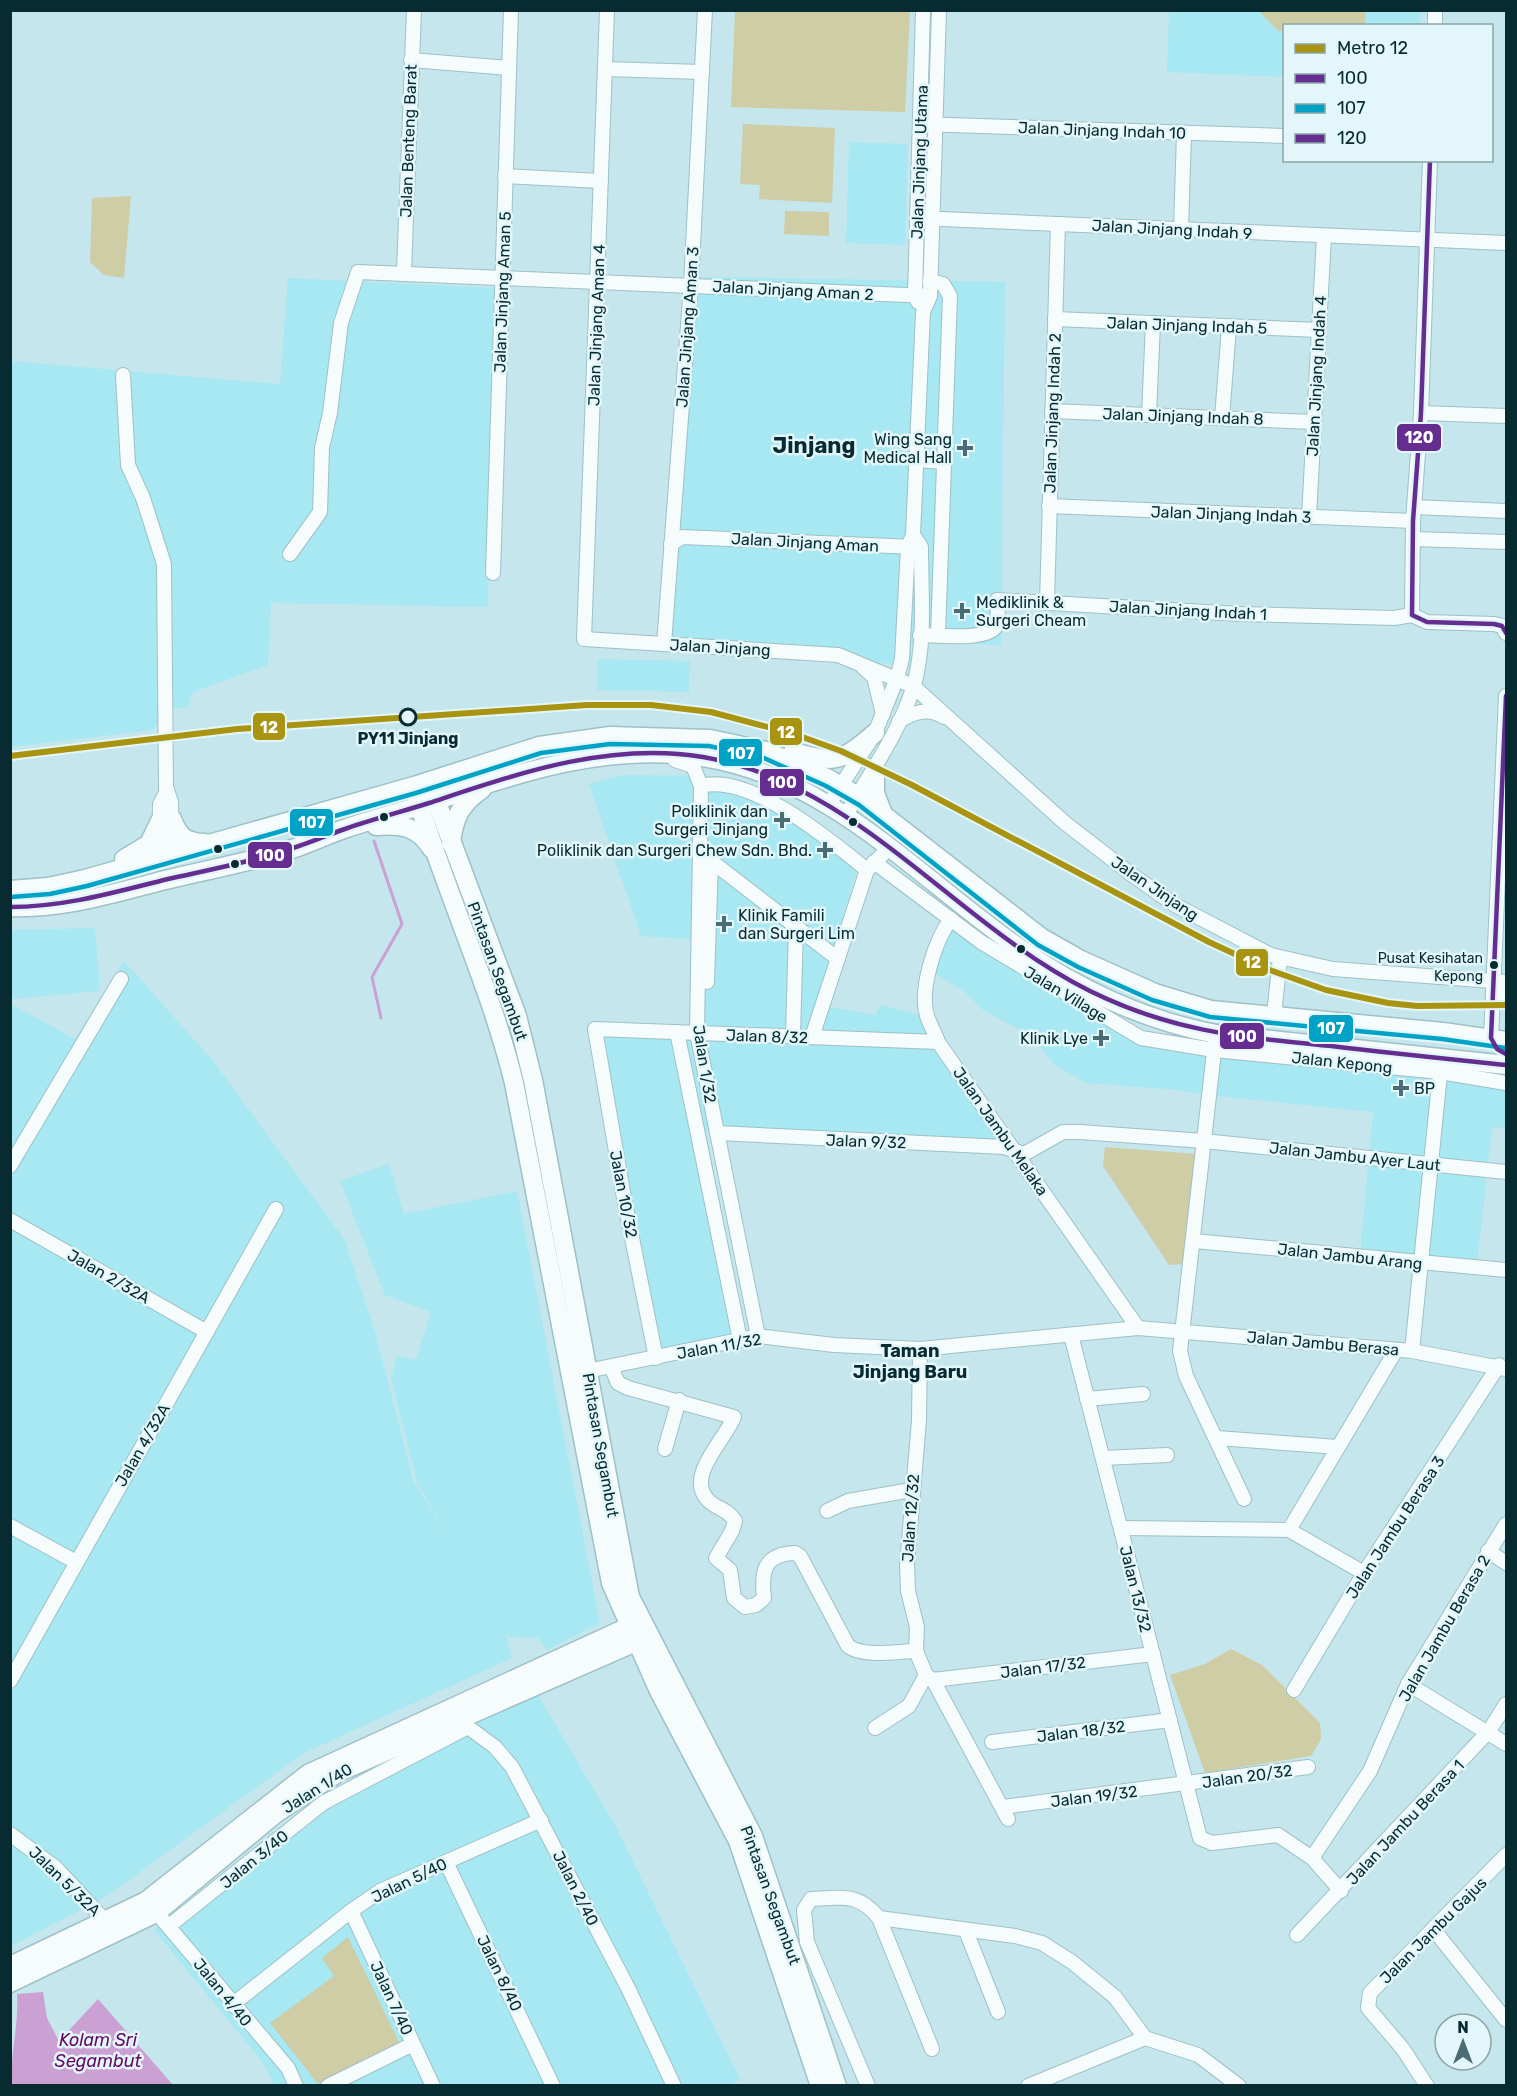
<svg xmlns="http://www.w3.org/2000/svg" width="1517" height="2096" font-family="Rubik,sans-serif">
<rect width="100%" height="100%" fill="#c5e6ec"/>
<g fill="#a7e8f3">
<path d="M 1169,11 L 1421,11 L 1420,25 L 1284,26 L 1284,77 L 1167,72 Z"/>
<path d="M 849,142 L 908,144 L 905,245 L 846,243 Z"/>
<path d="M 696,277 L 1005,282 L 1001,645 L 911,642 L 911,665 L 665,649 Z"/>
<path d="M 288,278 L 494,288 L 488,607 L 271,603 L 268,665 L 191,693 L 189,707 L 172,709 L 152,730 L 11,747 L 10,361 L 280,384 Z"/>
<path d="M 598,659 L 690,661 L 689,692 L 597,690 Z"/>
<path d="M 622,775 L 716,776 L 772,795 L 858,867 L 816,1005 L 876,1015 L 880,1005 L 920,1015 L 933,1047 L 1001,1142 L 706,1130 L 745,1333 L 660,1352 L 600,1036 L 705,1040 L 703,940 L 641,936 L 589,784 Z"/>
<path d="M 952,924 L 1127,1036 L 1506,1086 L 1506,1128 L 1492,1127 L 1477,1264 L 1360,1254 L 1373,1112 L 1215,1096 L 1168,1089 L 1086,1083 L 1056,1066 L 1029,1035 L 983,1010 L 964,991 L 932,972 Z"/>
<path d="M 95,928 L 100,991 L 11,999 L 11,930 Z"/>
<path d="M 124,961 L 213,1061 L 344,1239 L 376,1335 L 413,1480 L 451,1540 L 417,1482 L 391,1378 L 397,1356 L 416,1360 L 431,1312 L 385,1295 L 340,1181 L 389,1164 L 404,1214 L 517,1191 L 600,1623 L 547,1650 L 538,1638 L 508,1637 L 505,1633 L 512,1658 L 304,1753 L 104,1898 L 11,1946 L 11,1004 L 75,1039 Z"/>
<path d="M 536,1692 L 614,1823 L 740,2079 L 728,2086 L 274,2085 L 262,2061 L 154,1930 L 320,1796 Z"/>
</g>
<g fill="#cecda6">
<path d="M 735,11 L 910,11 L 905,112 L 731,107 Z"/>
<path d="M 1259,11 L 1366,11 L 1365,25 L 1284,26 L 1284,31 L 1278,31 Z"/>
<path d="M 743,124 L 835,128 L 832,203 L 759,199 L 760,185 L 740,184 Z"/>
<path d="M 131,196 L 124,278 L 104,275 L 90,262 L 92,198 Z"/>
<path d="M 785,211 L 829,212 L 829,236 L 784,234 Z"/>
<path d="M 1105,1147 L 1197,1154 L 1185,1264 L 1169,1265 L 1103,1166 Z"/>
<path d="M 1231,1649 L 1262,1665 L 1320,1723 L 1321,1739 L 1311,1756 L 1205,1773 L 1170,1675 L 1205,1664 Z"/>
<path d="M 348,1937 L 400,2044 L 318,2084 L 270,2023 L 334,1976 L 322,1958 Z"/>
</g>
<path fill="#cba1d4" d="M 43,1992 L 47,2018 L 59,2041 L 98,1999 L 173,2085 L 11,2085 C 10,2054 19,2026 17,1994 Z"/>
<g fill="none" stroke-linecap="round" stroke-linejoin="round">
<path stroke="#cba1d4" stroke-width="3" d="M 374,841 L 402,924 L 372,977 L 381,1018"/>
<defs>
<g id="minor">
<path d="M 607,10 L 584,639 L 838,655 L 913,686 L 1065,823 L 1131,874 L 1175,905 L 1271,955 L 1333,969 L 1506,982"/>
<path d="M 1435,26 L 1435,10"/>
<path d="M 411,60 L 509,68"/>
<path d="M 605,69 L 702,72"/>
<path d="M 920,124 L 1284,136"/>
<path d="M 505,176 L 601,181"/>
<path d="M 918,218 L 1506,243"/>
<path d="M 1181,229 L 1184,133"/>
<path d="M 404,272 L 414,10"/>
<path d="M 930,281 L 943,284 L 950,296 L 938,635"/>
<path d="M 918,302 L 915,295 L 923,10"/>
<path d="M 1055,319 L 1319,330"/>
<path d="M 123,375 L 128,465 L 143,498 L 164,564 L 166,787 L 171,802 L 172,853"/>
<path d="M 1052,411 L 1314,422"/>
<path d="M 1421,413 L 1506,416"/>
<path d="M 1149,415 L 1153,323"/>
<path d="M 1222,418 L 1229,327"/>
<path d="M 916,460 L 945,462"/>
<path d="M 1049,506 L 1413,521"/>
<path d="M 1414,507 L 1506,511"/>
<path d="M 1309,517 L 1324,236"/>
<path d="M 1413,539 L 1506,542"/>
<path d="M 671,544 L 682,537 L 915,547"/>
<path d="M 290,554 L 320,512 L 322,448 L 330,413 L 341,323 L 358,272 L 930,296"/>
<path d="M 493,573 L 511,10"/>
<path d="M 1047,602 L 1058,224"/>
<path d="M 1412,615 L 1413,521 L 1421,413 L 1430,160"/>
<path d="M 1412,615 L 1427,622 L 1494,624 L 1502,626 L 1506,633"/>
<path d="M 920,635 C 936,635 992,642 997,624 C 999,617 997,607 997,600 L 1240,614 L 1394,618 L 1412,615"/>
<path d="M 664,644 L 691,285 L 705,10"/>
<path d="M 863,667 L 874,677 L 883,714"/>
<path d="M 899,721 C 914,712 928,707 944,717"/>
<path d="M 675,760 L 693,766 L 701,786 L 697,1033 L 758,1336"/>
<path d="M 701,786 C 750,773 830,840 867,870"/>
<path d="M 829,804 L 875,733 L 897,678 L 902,659 L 908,547 L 913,535 L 923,312 L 930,296 L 939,10"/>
<path d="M 846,815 C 870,773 900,732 914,685 C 926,641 921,592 921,547 L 913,535"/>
<path d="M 159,857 L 160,804 L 167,791"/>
<path d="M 706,860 L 711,861 L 838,959"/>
<path d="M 874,862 L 981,942 L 1141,1038 L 1214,1050 L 1440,1072 L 1506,1083"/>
<path d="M 951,919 C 935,940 919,990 927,1016 C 930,1025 935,1033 938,1042 L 1138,1328"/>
<path d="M 1280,958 L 1275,1005 L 1276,1012 L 1283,1017"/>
<path d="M 1494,979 L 1506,1001"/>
<path d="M 707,982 L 711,861"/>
<path d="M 677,1032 L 740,1340"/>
<path d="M 793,1036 L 796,926"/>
<path d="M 812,1037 L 867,870 L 890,847"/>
<path d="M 1491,1038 L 1506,696"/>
<path d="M 1215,1043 L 1180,1351 L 1186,1376 L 1244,1499"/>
<path d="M 717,1133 L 1004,1147 L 1024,1154 L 1063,1132 L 1080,1132 L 1204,1141 L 1506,1172"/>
<path d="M 10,1166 L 121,979"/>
<path d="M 10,1220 L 207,1332"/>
<path d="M 1194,1241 L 1506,1270"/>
<path d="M 1071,1335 L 1200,1838 L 1212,1843 L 1278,1835 L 1312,1858 L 1341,1891"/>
<path d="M 920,1349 L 919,1420 L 907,1565 L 908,1591 L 917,1627 L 916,1651 L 926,1675 L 933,1680 L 1008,1819"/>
<path d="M 1412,1351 L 1441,1064"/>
<path d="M 656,1358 L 624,1198 L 595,1029 L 938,1042"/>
<path d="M 611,1367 L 618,1383 L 628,1388 L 734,1417 C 725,1440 686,1475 707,1499 C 715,1509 729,1509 735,1521 L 732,1531 L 716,1558 L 730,1570 L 734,1598 L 745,1607 L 756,1605 L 764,1598 C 761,1573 763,1554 795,1553 L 800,1556 L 848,1646 C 864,1658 897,1651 916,1651"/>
<path d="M 587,1371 L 758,1336 L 834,1345 L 920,1349 L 1138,1328 L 1412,1351 L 1506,1369"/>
<path d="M 1087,1399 L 1143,1394"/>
<path d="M 1217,1438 L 1338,1447"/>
<path d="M 665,1449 L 679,1400"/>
<path d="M 1103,1458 L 1167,1455"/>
<path d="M 827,1511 L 848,1501 L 911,1490"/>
<path d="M 10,1526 L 76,1562"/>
<path d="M 1121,1528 L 1289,1530 L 1364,1573"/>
<path d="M 1289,1530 L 1396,1350"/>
<path d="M 1488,1551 L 1506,1563"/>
<path d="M 933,1680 L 1153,1654"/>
<path d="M 10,1681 L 276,1209"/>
<path d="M 1408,1684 L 1506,1744"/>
<path d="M 1294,1690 L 1364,1573 L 1499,1365"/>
<path d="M 459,1711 L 468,1727 L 495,1747 L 512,1767 L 628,1988 L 674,2086"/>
<path d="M 875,1728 L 909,1706 L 926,1675"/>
<path d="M 992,1742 L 1170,1720"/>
<path d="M 1003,1807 L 1308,1767"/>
<path d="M 10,1834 L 56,1868 L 111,1927"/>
<path d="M 1312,1858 L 1370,1771 L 1408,1684 L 1506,1524"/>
<path d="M 446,1862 L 553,2086"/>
<path d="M 351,1911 L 433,2086"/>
<path d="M 879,1918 L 1015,1936 L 1042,1943 L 1072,1962 L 1115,1997 L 1145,2038"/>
<path d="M 162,1919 L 288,2068 L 296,2086"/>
<path d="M 169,1926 L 323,1803 L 468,1727"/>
<path d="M 1434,1930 L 1506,2020"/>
<path d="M 966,1931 L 998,2012"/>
<path d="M 1297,1935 L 1489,1731 L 1506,1704"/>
<path d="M 232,2005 L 351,1911 L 380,1891 L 541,1820"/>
<path d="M 328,2086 L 413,2044"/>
<path d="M 868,2086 L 807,1942 L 804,1910 L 811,1899 C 842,1898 858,1892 879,1918 L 932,2049"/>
<path d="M 1028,2086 L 1145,2038 L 1198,2055 L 1239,2086"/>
<path d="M 1427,2086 L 1403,2049 L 1368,2008 L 1370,1993 L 1506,1855"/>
</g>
<g id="major">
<path d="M 793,752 C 836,764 841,762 875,733"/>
<path d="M 875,767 L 875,793 L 883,814"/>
<path d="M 433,792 L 517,1016 L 533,1080 L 630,1597 L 753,1836 L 837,2086"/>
<path d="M 417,797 C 446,893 490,985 514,1083 L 611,1583 L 659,1691 L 738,1841 L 820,2086"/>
<path d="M 172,819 C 179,837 185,842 205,843"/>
<path d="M 376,826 C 401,824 418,826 432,849"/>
<path d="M 451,843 C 454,818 460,804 482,789"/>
<path d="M 124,859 L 149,844 L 160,821"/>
<path d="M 10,890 L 48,887 L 85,879 L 414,786 L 539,746 L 610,736 L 710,739 L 766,751 L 829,779 L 863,799 L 1042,938 L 1081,960 L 1155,993 L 1211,1010 L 1443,1032 L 1506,1041"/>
<path d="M 10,907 C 64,909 114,893 165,880 C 207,870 250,862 292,849 C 311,843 328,834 347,828 C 376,818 406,811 435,801 C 522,771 609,743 703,757 C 831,777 918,878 1019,948 C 1077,989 1146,1021 1216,1034 L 1506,1065"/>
<path d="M 10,1966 L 146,1901 L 308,1774 L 639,1622"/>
<path d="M 10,1983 L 156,1913 L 275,1814 L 339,1772 L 645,1638"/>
</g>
</defs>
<use href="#minor" stroke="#9dc1c7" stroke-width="16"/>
<use href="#major" stroke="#9dc1c7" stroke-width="21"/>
<use href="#minor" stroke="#f6fbfc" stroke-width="14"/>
<use href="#major" stroke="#f6fbfc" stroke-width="18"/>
<defs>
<path id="bus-1" d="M 10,907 C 65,907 115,892 168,879 C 204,871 241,864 277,853 C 300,847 322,837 345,829 C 373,819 401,812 429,803 C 517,774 609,741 703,757 C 858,783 955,924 1090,991 C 1173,1032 1241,1037 1331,1046 C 1389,1053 1448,1059 1506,1065"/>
<path id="bus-2" d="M 11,897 L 50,894 L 87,886 L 416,793 L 541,753 L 610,744 L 709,746 L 764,758 L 826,786 L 859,805 L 1038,945 L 1078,967 L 1152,1000 L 1210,1017 L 1442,1039 L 1505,1048"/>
<g id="bus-3">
<path d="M 1430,160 L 1421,413 L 1413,521 L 1412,615 L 1427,622 L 1494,624 L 1502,626 L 1506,633"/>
<path d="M 1506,696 L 1491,1038 L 1497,1049 L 1506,1054"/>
</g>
</defs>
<use href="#bus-1" stroke="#e3f6f9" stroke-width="9"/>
<use href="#bus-2" stroke="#e3f6f9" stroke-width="9"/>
<use href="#bus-3" stroke="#e3f6f9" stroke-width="9"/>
<use href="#bus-1" stroke="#662d91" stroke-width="4.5"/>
<use href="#bus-2" stroke="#00a3c6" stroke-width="4.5"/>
<use href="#bus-3" stroke="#662d91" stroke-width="4.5"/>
<defs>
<path id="metro-1" d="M 10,756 L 237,729 L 587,705 L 651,705 L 711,712 L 794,734 L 841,751 L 912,785 L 1209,942 L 1267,969 L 1326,990 L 1388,1003 L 1417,1006 L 1506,1005"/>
</defs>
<use href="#metro-1" stroke="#e3f6f9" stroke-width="10"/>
<use href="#metro-1" stroke="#a89411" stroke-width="6"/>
</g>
<g fill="#4a6c72" stroke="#e3f6f9" stroke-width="2">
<path d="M962 439h6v6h6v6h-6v6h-6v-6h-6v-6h6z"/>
<path d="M959 602h6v6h6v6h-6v6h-6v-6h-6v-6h6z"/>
<path d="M779 811h6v6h6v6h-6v6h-6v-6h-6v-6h6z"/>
<path d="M822 841h6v6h6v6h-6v6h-6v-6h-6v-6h6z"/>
<path d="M721 915h6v6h6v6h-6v6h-6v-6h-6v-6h6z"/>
<path d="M1098 1029h6v6h6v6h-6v6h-6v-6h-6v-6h6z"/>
<path d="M1398 1079h6v6h6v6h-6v6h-6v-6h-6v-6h6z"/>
</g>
<circle fill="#e3f6f9" stroke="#072b31" stroke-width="3" cx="408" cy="717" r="8"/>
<g fill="#072b31" stroke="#e3f6f9" stroke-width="2">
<circle cx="384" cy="817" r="5"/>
<circle cx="853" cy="822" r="5"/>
<circle cx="218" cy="849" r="5"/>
<circle cx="235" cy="864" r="5"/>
<circle cx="1021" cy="949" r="5"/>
<circle cx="1494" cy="965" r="5"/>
</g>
<g text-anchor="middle" stroke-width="5" stroke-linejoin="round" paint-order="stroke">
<g font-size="14" fill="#072b31" stroke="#e3f6f9" text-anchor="end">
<text x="1483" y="963">Pusat Kesihatan<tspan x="1483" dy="18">Kepong</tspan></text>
</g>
<g font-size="16" fill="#072b31" stroke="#e3f6f9">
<text transform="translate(1102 130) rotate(2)" y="6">Jalan Jinjang Indah 10</text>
<text transform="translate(408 141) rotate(-88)" y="6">Jalan Benteng Barat</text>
<text transform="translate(919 162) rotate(-88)" y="6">Jalan Jinjang Utama</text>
<text transform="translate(1172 229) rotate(3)" y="6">Jalan Jinjang Indah 9</text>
<text transform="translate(793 290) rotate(3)" y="6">Jalan Jinjang Aman 2</text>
<text transform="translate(502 292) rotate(-88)" y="6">Jalan Jinjang Aman 5</text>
<text transform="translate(596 325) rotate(-88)" y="6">Jalan Jinjang Aman 4</text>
<text transform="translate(1187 325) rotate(2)" y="6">Jalan Jinjang Indah 5</text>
<text transform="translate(687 327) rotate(-86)" y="6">Jalan Jinjang Aman 3</text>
<text transform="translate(1316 376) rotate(-87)" y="6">Jalan Jinjang Indah 4</text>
<text transform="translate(1052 413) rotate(-88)" y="6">Jalan Jinjang Indah 2</text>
<text transform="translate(1183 416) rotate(2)" y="6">Jalan Jinjang Indah 8</text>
<text transform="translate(1231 514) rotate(2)" y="6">Jalan Jinjang Indah 3</text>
<text transform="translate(805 542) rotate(3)" y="6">Jalan Jinjang Aman</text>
<text transform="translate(1188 610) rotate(3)" y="6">Jalan Jinjang Indah 1</text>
<text transform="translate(720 647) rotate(3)" y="6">Jalan Jinjang</text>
<text transform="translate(1155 888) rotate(34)" y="6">Jalan Jinjang</text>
<text transform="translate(498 971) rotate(70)" y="6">Pintasan Segambut</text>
<text transform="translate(1066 994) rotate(31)" y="6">Jalan Village</text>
<text transform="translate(767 1036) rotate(2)" y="6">Jalan 8/32</text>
<text transform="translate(1342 1062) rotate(6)" y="6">Jalan Kepong</text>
<text transform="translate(705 1064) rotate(81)" y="6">Jalan 1/32</text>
<text transform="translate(1001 1131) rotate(55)" y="6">Jalan Jambu Melaka</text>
<text transform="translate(866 1141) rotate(2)" y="6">Jalan 9/32</text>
<text transform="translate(1355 1156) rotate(6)" y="6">Jalan Jambu Ayer Laut</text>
<text transform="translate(624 1194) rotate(79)" y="6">Jalan 10/32</text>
<text transform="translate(1350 1256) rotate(6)" y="6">Jalan Jambu Arang</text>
<text transform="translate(109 1276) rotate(30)" y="6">Jalan 2/32A</text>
<text transform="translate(1323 1343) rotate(5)" y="6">Jalan Jambu Berasa</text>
<text transform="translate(719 1346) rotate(-10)" y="6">Jalan 11/32</text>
<text transform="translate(142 1445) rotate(-60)" y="6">Jalan 4/32A</text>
<text transform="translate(601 1445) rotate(80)" y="6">Pintasan Segambut</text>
<text transform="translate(910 1518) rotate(-86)" y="6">Jalan 12/32</text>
<text transform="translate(1395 1527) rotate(-57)" y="6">Jalan Jambu Berasa 3</text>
<text transform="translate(1136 1589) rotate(76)" y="6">Jalan 13/32</text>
<text transform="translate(1444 1628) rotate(-60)" y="6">Jalan Jambu Berasa 2</text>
<text transform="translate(1043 1667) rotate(-7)" y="6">Jalan 17/32</text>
<text transform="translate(1081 1731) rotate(-7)" y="6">Jalan 18/32</text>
<text transform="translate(1247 1776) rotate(-8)" y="6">Jalan 20/32</text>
<text transform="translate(317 1788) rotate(-32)" y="6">Jalan 1/40</text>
<text transform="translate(1094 1796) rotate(-7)" y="6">Jalan 19/32</text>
<text transform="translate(1405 1822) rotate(-47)" y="6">Jalan Jambu Berasa 1</text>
<text transform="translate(254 1859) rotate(-39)" y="6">Jalan 3/40</text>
<text transform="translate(409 1880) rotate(-26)" y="6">Jalan 5/40</text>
<text transform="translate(65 1881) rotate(44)" y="6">Jalan 5/32A</text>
<text transform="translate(576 1888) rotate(63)" y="6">Jalan 2/40</text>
<text transform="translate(771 1895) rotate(70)" y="6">Pintasan Segambut</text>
<text transform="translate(1433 1930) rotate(-45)" y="6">Jalan Jambu Gajus</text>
<text transform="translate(500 1973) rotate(64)" y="6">Jalan 8/40</text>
<text transform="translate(223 1992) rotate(51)" y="6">Jalan 4/40</text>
<text transform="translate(392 1998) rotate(65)" y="6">Jalan 7/40</text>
</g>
<g font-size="16" fill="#072b31" stroke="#e3f6f9" text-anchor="end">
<text x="952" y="445">Wing Sang<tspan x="952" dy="18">Medical Hall</tspan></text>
<text x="976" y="608" text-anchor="start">Mediklinik &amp;<tspan x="976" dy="18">Surgeri Cheam</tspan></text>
<text x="768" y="817">Poliklinik dan<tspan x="768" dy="18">Surgeri Jinjang</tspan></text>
<text x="812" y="856">Poliklinik dan Surgeri Chew Sdn. Bhd.</text>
<text x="738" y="921" text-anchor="start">Klinik Famili<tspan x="738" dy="18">dan Surgeri Lim</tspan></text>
<text x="1088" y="1044">Klinik Lye</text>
<text x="1414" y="1094" text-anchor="start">BP</text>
</g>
<g font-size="16" font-weight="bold" fill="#072b31" stroke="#e3f6f9">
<text x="408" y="744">PY11 Jinjang</text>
</g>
<g font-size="18" font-weight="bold" fill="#072b31" stroke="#e3f6f9">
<text x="910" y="1357">Taman<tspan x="910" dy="21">Jinjang Baru</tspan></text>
</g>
<g font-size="18" font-style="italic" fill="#690967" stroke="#e3f6f9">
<text x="98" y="2046">Kolam Sri<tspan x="98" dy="21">Segambut</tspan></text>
</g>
<g font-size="22" font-weight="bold" fill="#072b31" stroke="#e3f6f9">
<text x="814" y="453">Jinjang</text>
</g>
</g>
<g stroke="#e3f6f9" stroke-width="2">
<rect x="1396" y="423" width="46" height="29" rx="6" fill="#662d91"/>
<rect x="252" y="712" width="34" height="29" rx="6" fill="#a89411"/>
<rect x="769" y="717" width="34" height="29" rx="6" fill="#a89411"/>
<rect x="718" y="738" width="45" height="29" rx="6" fill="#00a3c6"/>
<rect x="759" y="768" width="46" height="29" rx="6" fill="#662d91"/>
<rect x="289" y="808" width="45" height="29" rx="6" fill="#00a3c6"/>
<rect x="247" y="841" width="46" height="28" rx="6" fill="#662d91"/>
<rect x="1235" y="948" width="34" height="29" rx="6" fill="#a89411"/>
<rect x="1308" y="1014" width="46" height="29" rx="6" fill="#00a3c6"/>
<rect x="1219" y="1022" width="46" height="28" rx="6" fill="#662d91"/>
</g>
<g font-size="16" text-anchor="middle" font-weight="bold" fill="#fff">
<text x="1419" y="443">120</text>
<text x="269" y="733">12</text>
<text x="786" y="738">12</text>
<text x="741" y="759">107</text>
<text x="782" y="788">100</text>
<text x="312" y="828">107</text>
<text x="270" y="861">100</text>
<text x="1252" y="968">12</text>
<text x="1331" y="1034">107</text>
<text x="1242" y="1042">100</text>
</g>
<rect width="1517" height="2096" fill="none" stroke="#072b31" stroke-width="24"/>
<rect x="1283" y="24" width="210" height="138" fill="#e3f6f9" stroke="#8ba5a9" stroke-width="1.5"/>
<rect x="1295" y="44" width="30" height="9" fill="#a89411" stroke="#8ba5a9" stroke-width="1.5"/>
<text x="1337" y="54" font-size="18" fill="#072b31">Metro 12</text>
<rect x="1295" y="74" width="30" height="9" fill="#662d91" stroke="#8ba5a9" stroke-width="1.5"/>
<text x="1337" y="84" font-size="18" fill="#072b31">100</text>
<rect x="1295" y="104" width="30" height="9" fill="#00a3c6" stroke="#8ba5a9" stroke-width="1.5"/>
<text x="1337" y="114" font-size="18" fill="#072b31">107</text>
<rect x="1295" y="134" width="30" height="9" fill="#662d91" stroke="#8ba5a9" stroke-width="1.5"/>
<text x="1337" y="144" font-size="18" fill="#072b31">120</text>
<g transform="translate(1463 2042)"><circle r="28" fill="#e3f6f9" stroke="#8ba5a9" stroke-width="1.5"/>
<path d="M0-4.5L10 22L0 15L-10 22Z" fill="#4a6c72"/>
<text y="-9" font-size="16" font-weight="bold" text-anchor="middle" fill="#072b31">N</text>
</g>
</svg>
